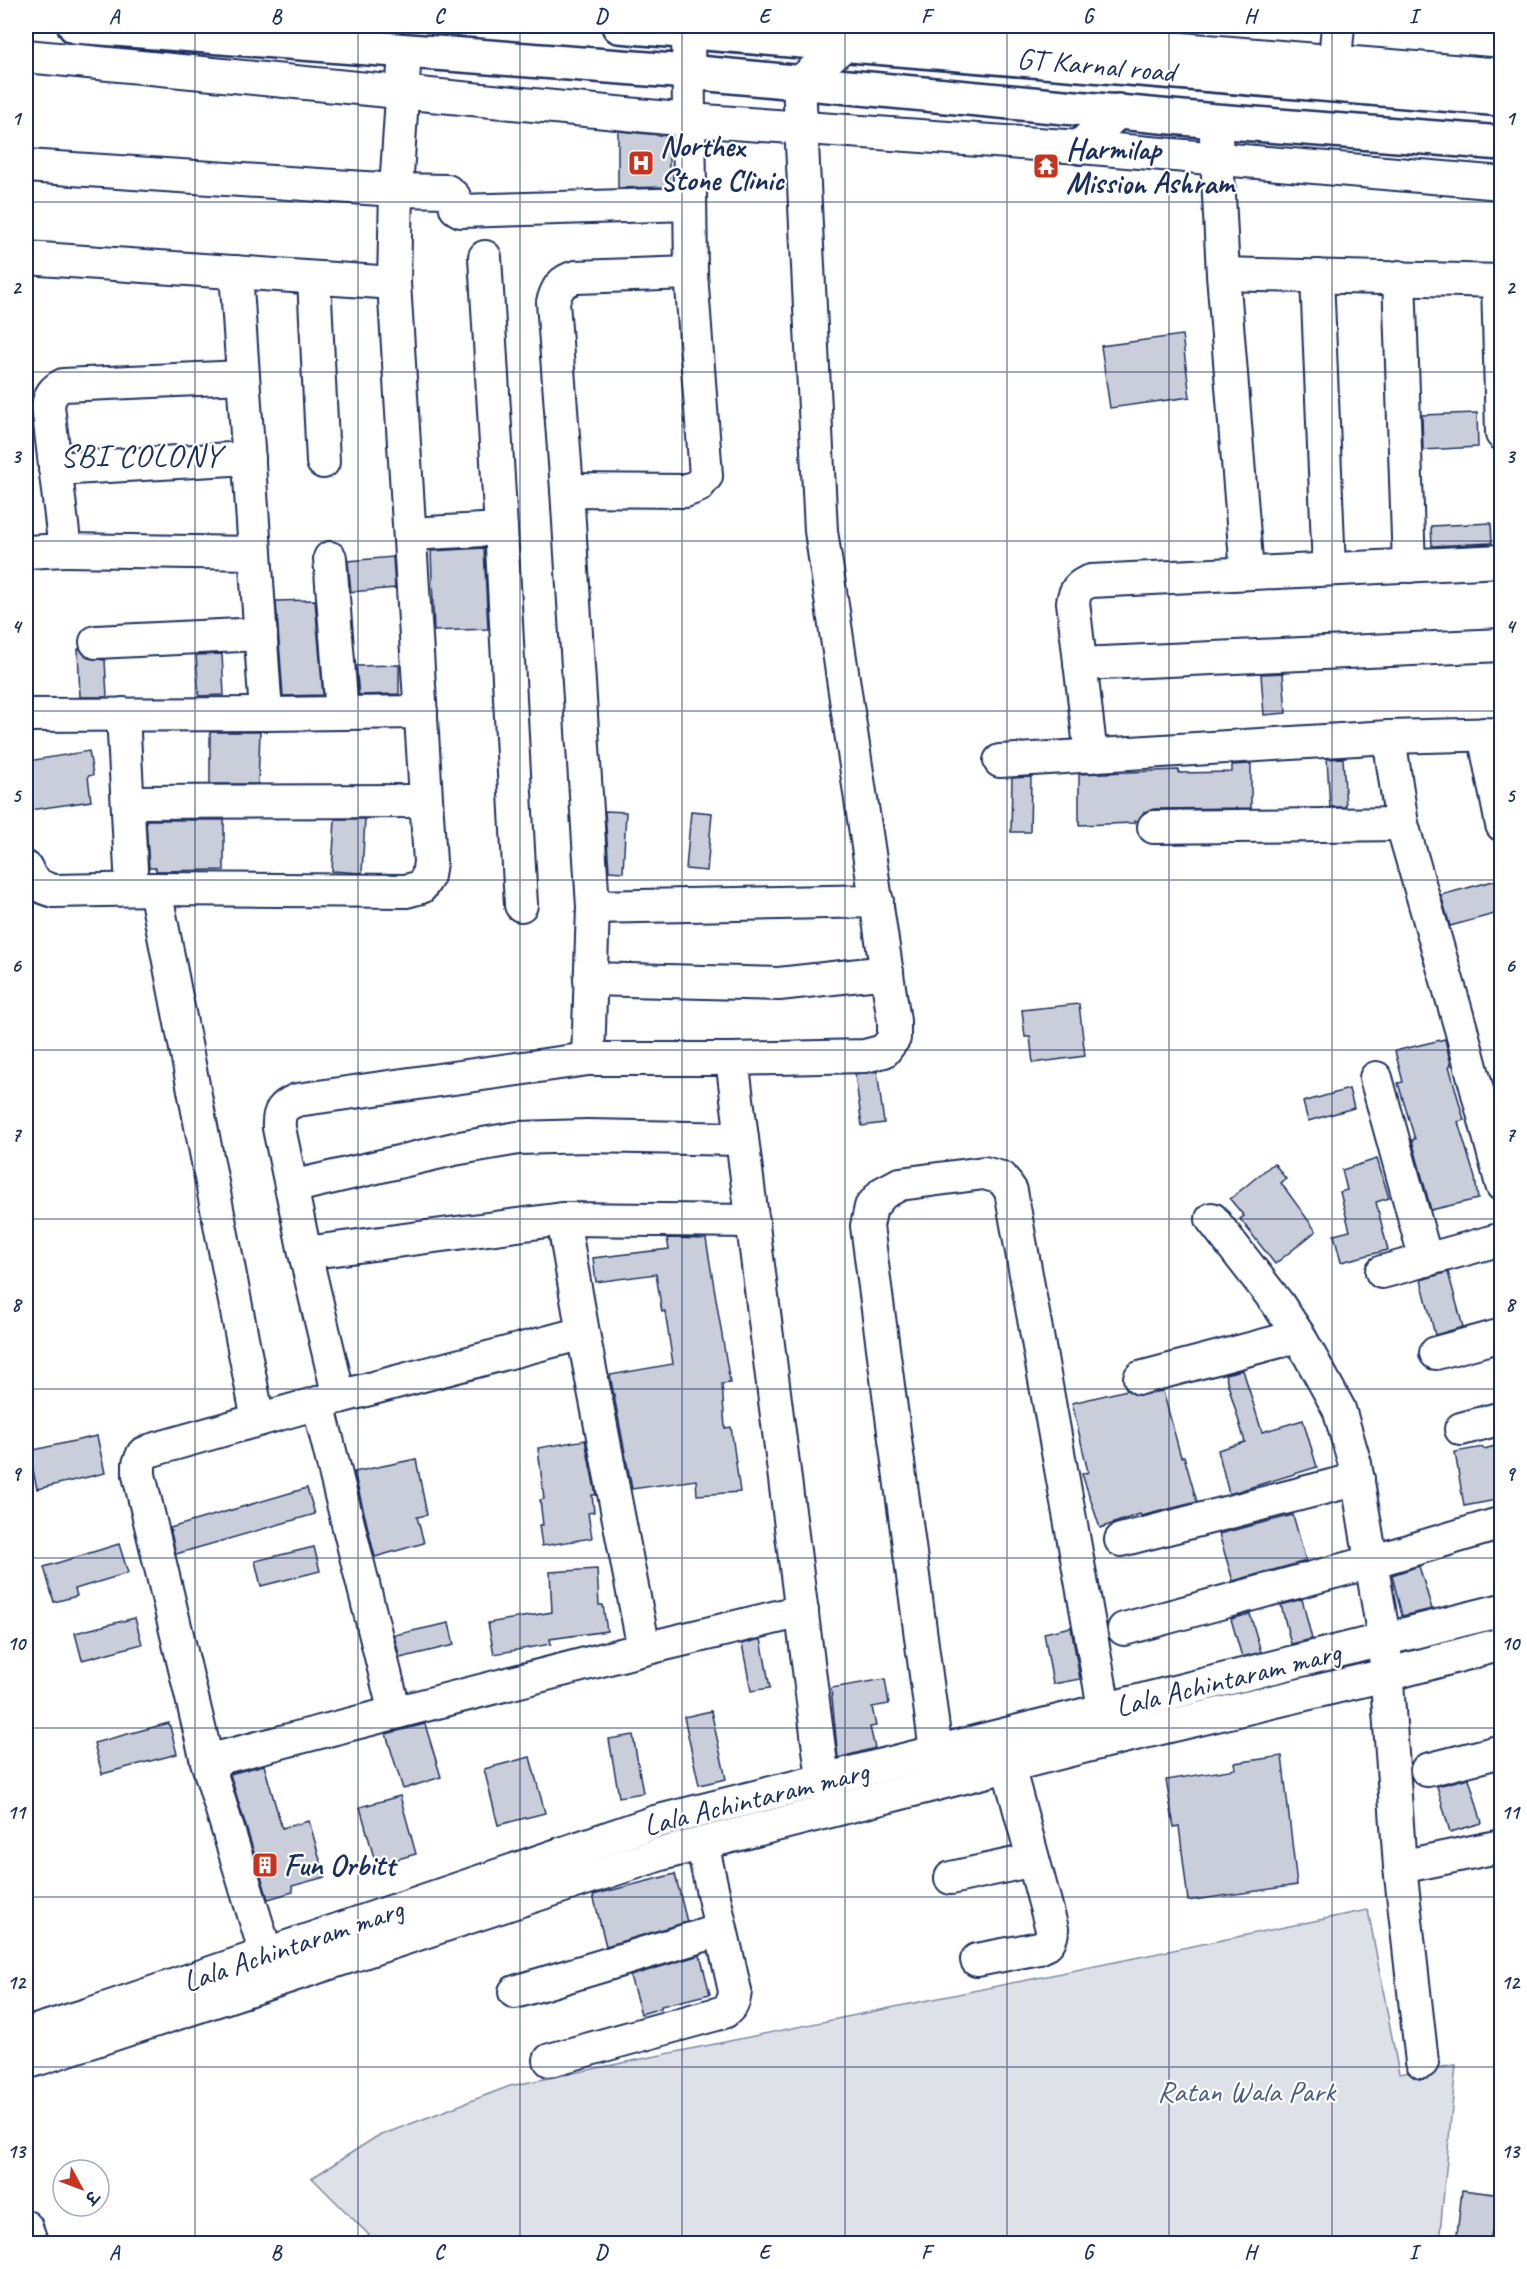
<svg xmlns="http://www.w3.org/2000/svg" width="1527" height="2269" font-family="Caveat,'Playpen Sans Deva',sans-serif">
<rect width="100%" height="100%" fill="#fff"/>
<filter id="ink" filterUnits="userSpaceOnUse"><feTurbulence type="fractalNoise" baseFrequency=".0167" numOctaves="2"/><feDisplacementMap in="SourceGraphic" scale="12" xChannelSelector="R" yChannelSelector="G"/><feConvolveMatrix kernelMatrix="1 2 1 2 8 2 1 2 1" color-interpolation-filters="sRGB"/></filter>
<g filter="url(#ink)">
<path fill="#dee1e7" stroke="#7c88a2" stroke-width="1.5" d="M 1368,1910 L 1399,2074 L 1456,2065 L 1439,2243 L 377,2243 L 312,2178 L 376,2137 L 510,2086 Z"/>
<g fill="#caceda" stroke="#1b2f5e" stroke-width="1.5">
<path d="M 618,131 L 669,136 L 669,187 L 618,188 Z"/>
<path d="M 1182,335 L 1190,397 L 1110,408 L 1101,346 Z"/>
<path d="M 1477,413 L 1478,447 L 1423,450 L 1422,415 Z"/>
<path d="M 1491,523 L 1492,543 L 1432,546 L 1431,526 Z"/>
<path d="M 484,548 L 488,629 L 434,631 L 431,551 Z"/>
<path d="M 393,557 L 395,588 L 351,592 L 348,561 Z"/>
<path d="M 315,600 L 323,695 L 283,696 L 276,601 Z"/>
<path d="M 78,649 L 80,649 L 88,658 L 105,660 L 107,697 L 80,697 Z"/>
<path d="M 222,654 L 224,695 L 199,696 L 196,655 Z"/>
<path d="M 399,665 L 399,694 L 359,695 L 356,666 Z"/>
<path d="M 1283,673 L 1286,713 L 1264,715 L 1261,674 Z"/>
<path d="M 210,732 L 260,732 L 258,784 L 210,784 Z"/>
<path d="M 89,751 L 93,775 L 88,776 L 91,801 L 30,810 L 27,790 L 32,789 L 28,761 Z"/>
<path d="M 1343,758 L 1346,807 L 1330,807 L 1327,759 Z"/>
<path d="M 1251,764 L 1251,808 L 1154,809 L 1144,812 L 1138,821 L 1134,821 L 1134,823 L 1079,825 L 1079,774 L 1179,770 L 1179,773 L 1232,772 L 1232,765 Z"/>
<path d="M 1031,777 L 1030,832 L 1011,832 L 1012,778 Z"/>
<path d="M 605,811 L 626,812 L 623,872 L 609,871 Z"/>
<path d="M 691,811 L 712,813 L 707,871 L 686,869 Z"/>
<path d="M 335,819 L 365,819 L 362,873 L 332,871 Z"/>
<path d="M 146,820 L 224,820 L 224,870 L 156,871 L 156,868 L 149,868 Z"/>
<path d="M 1497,880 L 1502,897 L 1502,912 L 1450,926 L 1441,895 Z"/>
<path d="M 1079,1004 L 1085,1056 L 1033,1063 L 1030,1037 L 1025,1037 L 1022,1010 Z"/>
<path d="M 1445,1039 L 1451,1065 L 1449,1066 L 1464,1120 L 1458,1122 L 1475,1178 L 1478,1199 L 1431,1210 L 1412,1140 L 1415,1139 L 1398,1083 L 1403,1082 L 1395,1051 Z"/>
<path d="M 877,1071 L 884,1123 L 862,1126 L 855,1074 Z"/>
<path d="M 1349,1089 L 1354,1108 L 1308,1121 L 1303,1102 Z"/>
<path d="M 1377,1159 L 1389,1198 L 1376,1202 L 1388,1250 L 1341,1262 L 1334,1235 L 1350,1231 L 1340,1192 L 1347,1190 L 1342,1170 Z"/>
<path d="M 1274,1163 L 1286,1179 L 1281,1183 L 1316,1231 L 1275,1264 L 1240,1219 L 1244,1216 L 1230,1199 Z"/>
<path d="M 667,1238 L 706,1239 L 730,1383 L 722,1384 L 725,1428 L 731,1427 L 740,1492 L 697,1495 L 696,1480 L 632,1489 L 610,1375 L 673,1364 L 665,1311 L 662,1312 L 656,1274 L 596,1282 L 593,1258 L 669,1249 Z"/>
<path d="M 1448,1272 L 1463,1327 L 1435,1335 L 1421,1280 Z"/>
<path d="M 1243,1370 L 1262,1432 L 1303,1420 L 1317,1467 L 1229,1494 L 1218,1450 L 1245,1442 L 1225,1374 Z"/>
<path d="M 1127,1390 L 1136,1395 L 1163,1391 L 1181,1457 L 1184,1456 L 1197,1502 L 1141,1516 L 1140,1514 L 1100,1528 L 1082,1474 L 1088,1472 L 1072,1403 Z"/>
<path d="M 97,1436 L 105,1473 L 37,1489 L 29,1451 Z"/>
<path d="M 585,1440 L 596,1495 L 592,1495 L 594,1512 L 588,1513 L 592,1538 L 542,1546 L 539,1525 L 543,1525 L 540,1500 L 544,1499 L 538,1448 Z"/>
<path d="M 1502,1444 L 1502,1499 L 1464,1506 L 1455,1452 L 1483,1447 L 1484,1449 Z"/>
<path d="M 416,1459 L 427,1515 L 417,1517 L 424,1543 L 375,1557 L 354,1472 Z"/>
<path d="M 307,1488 L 315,1514 L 176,1554 L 170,1528 Z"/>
<path d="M 1293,1515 L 1306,1561 L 1233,1581 L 1219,1534 Z"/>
<path d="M 119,1544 L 128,1573 L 75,1589 L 77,1596 L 54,1602 L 44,1567 Z"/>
<path d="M 314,1547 L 320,1571 L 261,1586 L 255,1561 Z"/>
<path d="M 1419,1566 L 1432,1609 L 1402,1616 L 1392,1575 Z"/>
<path d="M 597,1569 L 599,1605 L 603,1605 L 607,1631 L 550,1639 L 551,1644 L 494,1654 L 488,1623 L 552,1612 L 550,1572 Z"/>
<path d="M 1302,1599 L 1312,1639 L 1291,1644 L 1281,1605 Z"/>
<path d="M 1250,1614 L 1261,1652 L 1242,1657 L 1231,1619 Z"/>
<path d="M 135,1618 L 142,1644 L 82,1660 L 75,1633 Z"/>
<path d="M 449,1623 L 454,1645 L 400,1658 L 394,1635 Z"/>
<path d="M 1071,1627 L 1080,1679 L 1053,1684 L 1044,1633 Z"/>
<path d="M 761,1639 L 770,1688 L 751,1691 L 742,1644 Z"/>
<path d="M 885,1679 L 889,1704 L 872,1707 L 876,1726 L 870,1727 L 875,1748 L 838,1758 L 831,1688 Z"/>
<path d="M 711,1711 L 726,1779 L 699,1785 L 684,1717 Z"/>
<path d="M 169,1723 L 177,1754 L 102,1774 L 94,1743 Z"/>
<path d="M 425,1724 L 441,1777 L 403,1789 L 386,1734 Z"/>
<path d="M 633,1735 L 643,1793 L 619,1797 L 609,1739 Z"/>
<path d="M 1282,1756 L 1297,1885 L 1188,1901 L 1179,1826 L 1174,1827 L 1166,1780 L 1236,1769 L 1235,1763 Z"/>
<path d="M 530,1757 L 545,1813 L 498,1825 L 484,1769 Z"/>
<path d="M 264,1765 L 282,1828 L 309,1821 L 325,1877 L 292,1886 L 293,1892 L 268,1899 L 230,1774 Z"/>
<path d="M 1469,1778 L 1482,1823 L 1450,1832 L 1437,1786 Z"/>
<path d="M 400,1796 L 416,1854 L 376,1865 L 360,1807 Z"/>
<path d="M 675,1874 L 687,1922 L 606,1946 L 593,1895 Z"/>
<path d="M 700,1955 L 710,1994 L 661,2006 L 661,2008 L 641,2014 L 630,1976 Z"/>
<path d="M 1462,2190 L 1502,2195 L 1502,2231 L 1492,2230 L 1490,2244 L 1456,2244 Z"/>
</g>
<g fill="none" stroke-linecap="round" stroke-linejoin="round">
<defs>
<g id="minor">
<path d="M 899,26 L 1502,75"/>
<path d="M 26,56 L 689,120 L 1080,147 L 1502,183"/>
<path d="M 1333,81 L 1338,26"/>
<path d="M 1216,137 L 1223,274 L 1247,573"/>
<path d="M 26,166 L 396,190 L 447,191 L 454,197 L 456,208 L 461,211 L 690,204"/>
<path d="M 485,257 L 501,529"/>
<path d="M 26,258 L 394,283 L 396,190 L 405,51"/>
<path d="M 236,272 L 266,714 L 421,712"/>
<path d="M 691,273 L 576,277 C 561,281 557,288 553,302 L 567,490 L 593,907 L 588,1059 L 297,1100 C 282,1106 278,1112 279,1128 L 305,1253 L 339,1397 L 583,1333 L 644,1649 L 802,1611"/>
<path d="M 1223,274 L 1502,281"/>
<path d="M 1317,276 L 1329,569"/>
<path d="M 1399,277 L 1409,566"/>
<path d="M 314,278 L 323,462"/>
<path d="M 1498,281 L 1502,434"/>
<path d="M 55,469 L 249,458"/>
<path d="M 567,490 L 685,491 L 698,486 L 706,476 L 691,273 L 688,31"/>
<path d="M 410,534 L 501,529 L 521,905"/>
<path d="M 65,550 L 255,553"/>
<path d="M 26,552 L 65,550 L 48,406 C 50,395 53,390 63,385 L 243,377"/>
<path d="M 330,558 L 342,713"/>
<path d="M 96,642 L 261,634"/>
<path d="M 1080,664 L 1502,645"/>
<path d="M 123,714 L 132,889"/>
<path d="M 26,715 L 266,714"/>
<path d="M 1484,734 L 1502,825"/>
<path d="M 1389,737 L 1402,824 L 1461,1029 L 1502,1185"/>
<path d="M 1091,756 L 1073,602 C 1075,590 1079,585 1091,581 L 1502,561"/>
<path d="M 1000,761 L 1389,737 L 1502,734"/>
<path d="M 128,802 L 426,801"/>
<path d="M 1154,827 L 1402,824"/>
<path d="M 26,868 C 32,882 39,887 54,891 L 155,889 L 406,891 L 421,887 L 428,876 L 430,862 L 394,283"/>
<path d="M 155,889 L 258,1420"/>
<path d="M 593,907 L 877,901"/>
<path d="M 590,979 L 779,984 L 887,972"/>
<path d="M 588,1059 L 732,1059"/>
<path d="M 1376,1078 L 1426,1260"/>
<path d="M 291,1187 L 454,1149 L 518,1138 L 587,1136 L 742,1139"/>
<path d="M 563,1219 L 583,1333"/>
<path d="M 1212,1219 L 1278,1304 L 1299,1336 L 1339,1409 L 1355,1464 L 1384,1639 L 1400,1867 L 1422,2062"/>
<path d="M 305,1253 L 563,1219 L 753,1221"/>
<path d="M 1382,1272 L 1502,1239"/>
<path d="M 1436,1353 L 1502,1335"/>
<path d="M 1140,1378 L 1299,1336"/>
<path d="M 318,1403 L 395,1713"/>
<path d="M 1461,1429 L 1502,1418"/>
<path d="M 1121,1540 L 1358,1479"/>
<path d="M 1124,1629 L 1371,1562 L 1502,1523"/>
<path d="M 207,1761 L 139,1475 L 139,1464 L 143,1454 L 152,1450 L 339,1397"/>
<path d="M 1427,1770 L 1502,1751"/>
<path d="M 939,1774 L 867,1226 L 871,1207 L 883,1193 L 900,1184 L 984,1173 L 1002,1178 L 1011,1191 L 1108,1730"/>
<path d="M 829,1811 L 820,1757 L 732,1059 L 865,1056 L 884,1051 L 894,1038 L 894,1021 L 821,531 L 799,83 L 845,44 L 846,26"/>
<path d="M 1400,1867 L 1502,1846"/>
<path d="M 951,1878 L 1033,1860"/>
<path d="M 266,1954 L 207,1761 L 644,1649"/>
<path d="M 977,1960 L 1039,1948 C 1049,1944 1052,1939 1052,1929 L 1008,1766"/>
<path d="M 515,1992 L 721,1930"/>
<path d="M 26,2034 L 93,2013 L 655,1822 L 1502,1610"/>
<path d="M 550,2060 L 724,2012 C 732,2006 734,2001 735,1991 L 702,1844"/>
<path d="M 26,2063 L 661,1854 L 1110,1740 L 1386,1675 L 1502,1644"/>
<path d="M 26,2227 L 32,2244"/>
</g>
<g id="major">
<path d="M 75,26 L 688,72 L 1215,121 L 1502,143"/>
<path d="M 619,26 L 1502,99"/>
<path d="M 1080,147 L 1118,111"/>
</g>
</defs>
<use href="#minor" stroke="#1b2f5e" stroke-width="36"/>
<use href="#major" stroke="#1b2f5e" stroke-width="38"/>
<use href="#minor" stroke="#fff" stroke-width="32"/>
<use href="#major" stroke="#fff" stroke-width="33"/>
</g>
</g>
<path fill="none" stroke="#1b2f5e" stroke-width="1.5" stroke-opacity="0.55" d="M 195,26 L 195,2244M 358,26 L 358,2244M 520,26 L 520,2244M 682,26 L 682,2244M 845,26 L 845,2244M 1007,26 L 1007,2244M 1169,26 L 1169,2244M 1332,26 L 1332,2244M 26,202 L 1502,202M 26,372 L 1502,372M 26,541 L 1502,541M 26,711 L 1502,711M 26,880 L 1502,880M 26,1050 L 1502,1050M 26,1219 L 1502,1219M 26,1389 L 1502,1389M 26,1558 L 1502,1558M 26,1728 L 1502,1728M 26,1897 L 1502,1897M 26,2067 L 1502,2067"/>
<defs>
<symbol id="hospital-square" viewBox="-11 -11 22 22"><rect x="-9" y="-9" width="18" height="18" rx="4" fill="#c8321e" stroke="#fff"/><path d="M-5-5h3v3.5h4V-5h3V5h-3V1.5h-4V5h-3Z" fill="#fff"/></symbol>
<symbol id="temple-square" viewBox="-11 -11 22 22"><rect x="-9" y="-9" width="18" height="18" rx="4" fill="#c8321e" stroke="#fff"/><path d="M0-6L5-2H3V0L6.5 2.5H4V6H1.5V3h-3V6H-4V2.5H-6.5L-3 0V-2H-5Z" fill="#fff"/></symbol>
<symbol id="building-square" viewBox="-11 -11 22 22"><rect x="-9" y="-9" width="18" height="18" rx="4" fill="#c8321e" stroke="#fff"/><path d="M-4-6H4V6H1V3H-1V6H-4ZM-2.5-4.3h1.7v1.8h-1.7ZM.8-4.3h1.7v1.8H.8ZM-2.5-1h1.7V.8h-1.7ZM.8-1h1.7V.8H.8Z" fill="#fff"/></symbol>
</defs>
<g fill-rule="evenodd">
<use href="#hospital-square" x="626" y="148" width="30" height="30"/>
<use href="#temple-square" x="1031" y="151" width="30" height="30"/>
<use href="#building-square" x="250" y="1850" width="30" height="30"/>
</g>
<g text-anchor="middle" stroke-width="4.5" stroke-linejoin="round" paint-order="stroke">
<g font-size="30" fill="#1b2f5e" stroke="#fff">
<text transform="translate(1096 65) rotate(5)" y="10">GT Karnal road</text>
<text transform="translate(1228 1679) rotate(-14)" y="10">Lala Achintaram marg</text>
<text transform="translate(756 1798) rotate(-14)" y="10">Lala Achintaram marg</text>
<text transform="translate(293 1945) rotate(-19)" y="10">Lala Achintaram marg</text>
</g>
<g font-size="30" font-weight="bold" fill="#1b2f5e" stroke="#fff" text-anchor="start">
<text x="660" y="156">Northex<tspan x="660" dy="34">Stone Clinic</tspan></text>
<text x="1066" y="159">Harmilap<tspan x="1066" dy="34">Mission Ashram</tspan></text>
<text x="284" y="1875">Fun Orbitt</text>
</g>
<g font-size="30" fill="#4c5c80" stroke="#fff">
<text x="1246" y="2101">Ratan Wala Park</text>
</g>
<g font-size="32" letter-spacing="1.5" fill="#1b2f5e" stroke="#fff">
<text x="141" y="466">SBI COLONY</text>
</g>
</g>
<rect width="1527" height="2269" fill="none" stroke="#fff" stroke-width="66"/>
<g transform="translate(81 2188) rotate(131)"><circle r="28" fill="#ffffff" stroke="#a4acbf" stroke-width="1.5"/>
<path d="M0-4.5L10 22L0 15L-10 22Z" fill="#c8321e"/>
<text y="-9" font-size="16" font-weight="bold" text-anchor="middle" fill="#1b2f5e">उ</text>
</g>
<rect x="33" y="33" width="1461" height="2203" fill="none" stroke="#1b2f5e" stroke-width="2"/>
<g font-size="20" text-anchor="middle" font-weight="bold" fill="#1b2f5e">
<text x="114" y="23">A</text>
<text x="276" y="23">B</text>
<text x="439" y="23">C</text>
<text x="601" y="23">D</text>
<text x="764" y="23">E</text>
<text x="926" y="23">F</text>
<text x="1088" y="23">G</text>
<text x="1250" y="23">H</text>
<text x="1413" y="23">I</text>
<text x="16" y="125">1</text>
<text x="1510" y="125">1</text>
<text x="16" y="294">2</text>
<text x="1510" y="294">2</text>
<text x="16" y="463">3</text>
<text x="1510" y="463">3</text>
<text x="16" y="633">4</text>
<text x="1510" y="633">4</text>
<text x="16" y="802">5</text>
<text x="1510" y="802">5</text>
<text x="16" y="972">6</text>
<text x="1510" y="972">6</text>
<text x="16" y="1141">7</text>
<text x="1510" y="1141">7</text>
<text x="16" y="1311">8</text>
<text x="1510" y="1311">8</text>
<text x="16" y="1480">9</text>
<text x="1510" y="1480">9</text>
<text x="16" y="1650">10</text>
<text x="1510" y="1650">10</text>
<text x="16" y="1819">11</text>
<text x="1510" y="1819">11</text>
<text x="16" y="1989">12</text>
<text x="1510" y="1989">12</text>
<text x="16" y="2158">13</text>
<text x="1510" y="2158">13</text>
<text x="114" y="2259">A</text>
<text x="276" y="2259">B</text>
<text x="439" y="2259">C</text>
<text x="601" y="2259">D</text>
<text x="764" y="2259">E</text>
<text x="926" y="2259">F</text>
<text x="1088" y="2259">G</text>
<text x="1250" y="2259">H</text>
<text x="1413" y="2259">I</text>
</g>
</svg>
